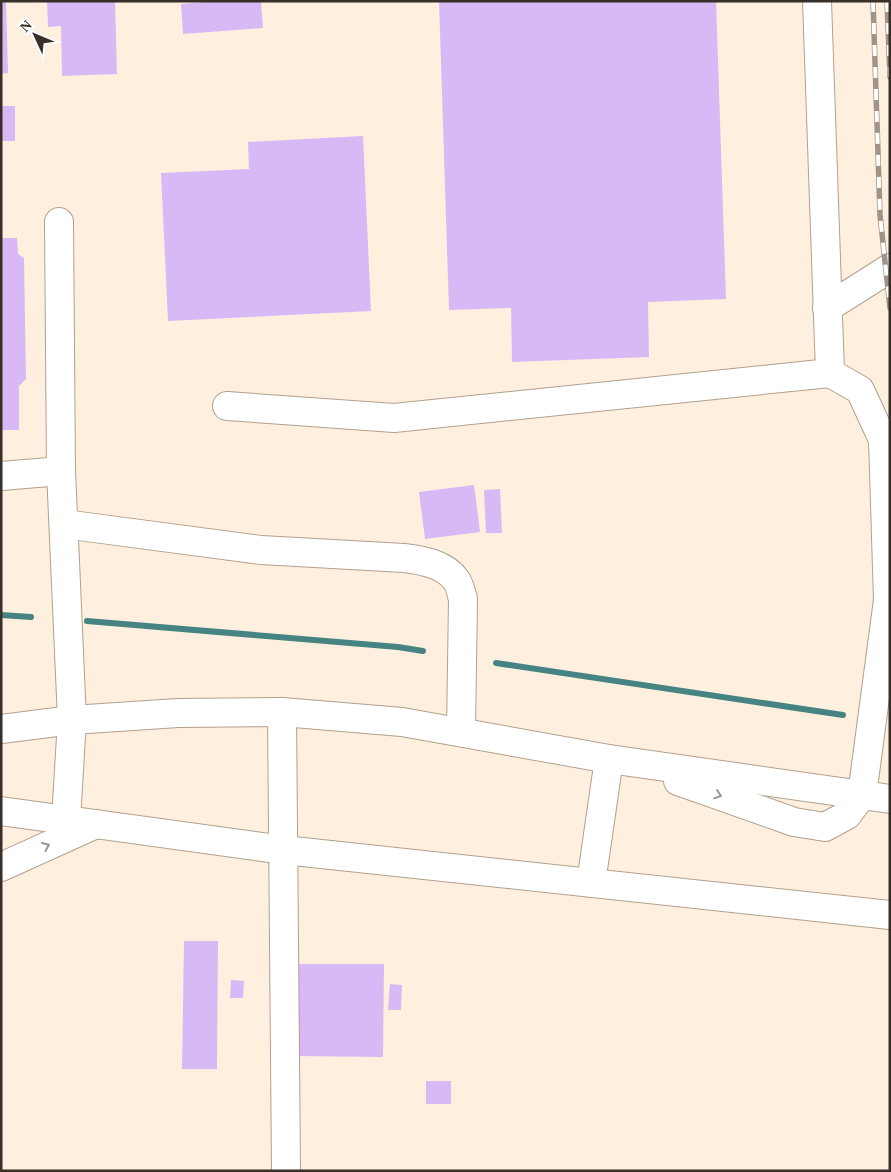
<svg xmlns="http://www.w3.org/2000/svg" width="891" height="1172" font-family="Georgia,serif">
<rect width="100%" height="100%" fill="#ffefdf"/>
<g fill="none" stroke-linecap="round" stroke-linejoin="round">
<g stroke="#468483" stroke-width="6">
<path d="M 1,615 L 31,617"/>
<path d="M 87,621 L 398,647 L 423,651"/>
<path d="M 496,663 L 843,715"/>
</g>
</g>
<g fill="#d8b9f5">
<path d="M 1,1 L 6,1 L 8,73 L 1,74 Z"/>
<path d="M 47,1 L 115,1 L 117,74 L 62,76 L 61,26 L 48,27 Z"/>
<path d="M 219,1 L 261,1 L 263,28 L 183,34 L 181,4 Z"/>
<path d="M 439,1 L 716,1 L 726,299 L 648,302 L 649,357 L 512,362 L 511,308 L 449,310 Z"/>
<rect x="1" y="106" width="14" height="35"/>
<path d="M 363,136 L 371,311 L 168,321 L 161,173 L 249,169 L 248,142 Z"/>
<path d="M 1,238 L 17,238 L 18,254 L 24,258 L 26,379 L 19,386 L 19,430 L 1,430 Z"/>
<path d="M 474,485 L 480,532 L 425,539 L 419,492 Z"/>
<path d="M 500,489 L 502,533 L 486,533 L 484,490 Z"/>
<path d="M 184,941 L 218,941 L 217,1069 L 182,1069 Z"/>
<path d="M 292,964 L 384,964 L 383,1057 L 292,1056 Z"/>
<path d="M 231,980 L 244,981 L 243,998 L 230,998 Z"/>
<path d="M 390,984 L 402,985 L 401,1010 L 388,1010 Z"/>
<rect x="426" y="1081" width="25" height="23"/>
</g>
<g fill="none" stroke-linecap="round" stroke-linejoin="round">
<defs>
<g id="minor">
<path d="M 817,1 L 830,373"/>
<path d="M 59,222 L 61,471 L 72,720 L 66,820"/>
<path d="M 827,308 L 890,268"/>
<path d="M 227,406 L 394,418 L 830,373 L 860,390 L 883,440 L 888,600 L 862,795"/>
<path d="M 1,476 L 61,471"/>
<path d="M 64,524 L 261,550 L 404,558 C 422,560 445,564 456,580 C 460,585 461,593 463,599 L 461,732"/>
<path d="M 282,712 L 286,1171"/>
<path d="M 1,811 L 284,850 L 890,915"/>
<path d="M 1,867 L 96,824"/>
<path d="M 591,883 L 609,759"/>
</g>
<g id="major">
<path d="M 1,729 L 72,720 L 178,713 L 282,712 L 402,722 L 609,759 L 890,799"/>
<path d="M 678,781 L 794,822 L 825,827 L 847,815 L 862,795"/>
</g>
</defs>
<use href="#minor" stroke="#b2a08d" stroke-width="30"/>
<use href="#major" stroke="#b2a08d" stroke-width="30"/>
<use href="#minor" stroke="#fff" stroke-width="28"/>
<use href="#major" stroke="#fff" stroke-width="28"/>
<defs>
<g id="rail">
<path d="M 873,1 L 880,215 L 890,308"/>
<path d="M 887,1 L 890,77"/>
</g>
</defs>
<use href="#rail" stroke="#a09488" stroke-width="5.5"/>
<use href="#rail" stroke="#fff" stroke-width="4" stroke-dasharray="11" stroke-linecap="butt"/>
</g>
<defs><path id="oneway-chevron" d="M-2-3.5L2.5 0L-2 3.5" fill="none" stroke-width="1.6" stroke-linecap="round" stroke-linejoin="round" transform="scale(1.25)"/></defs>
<g stroke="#9b9794">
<use href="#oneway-chevron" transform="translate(718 795) rotate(19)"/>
<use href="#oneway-chevron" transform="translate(46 846) rotate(-24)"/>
</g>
<rect width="891" height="1172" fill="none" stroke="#372f28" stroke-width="5"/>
<g transform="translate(35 35) rotate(314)" stroke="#ffffff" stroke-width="4" paint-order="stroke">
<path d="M0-4L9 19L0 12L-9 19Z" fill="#372f28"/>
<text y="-8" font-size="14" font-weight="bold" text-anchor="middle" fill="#372f28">N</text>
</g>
</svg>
